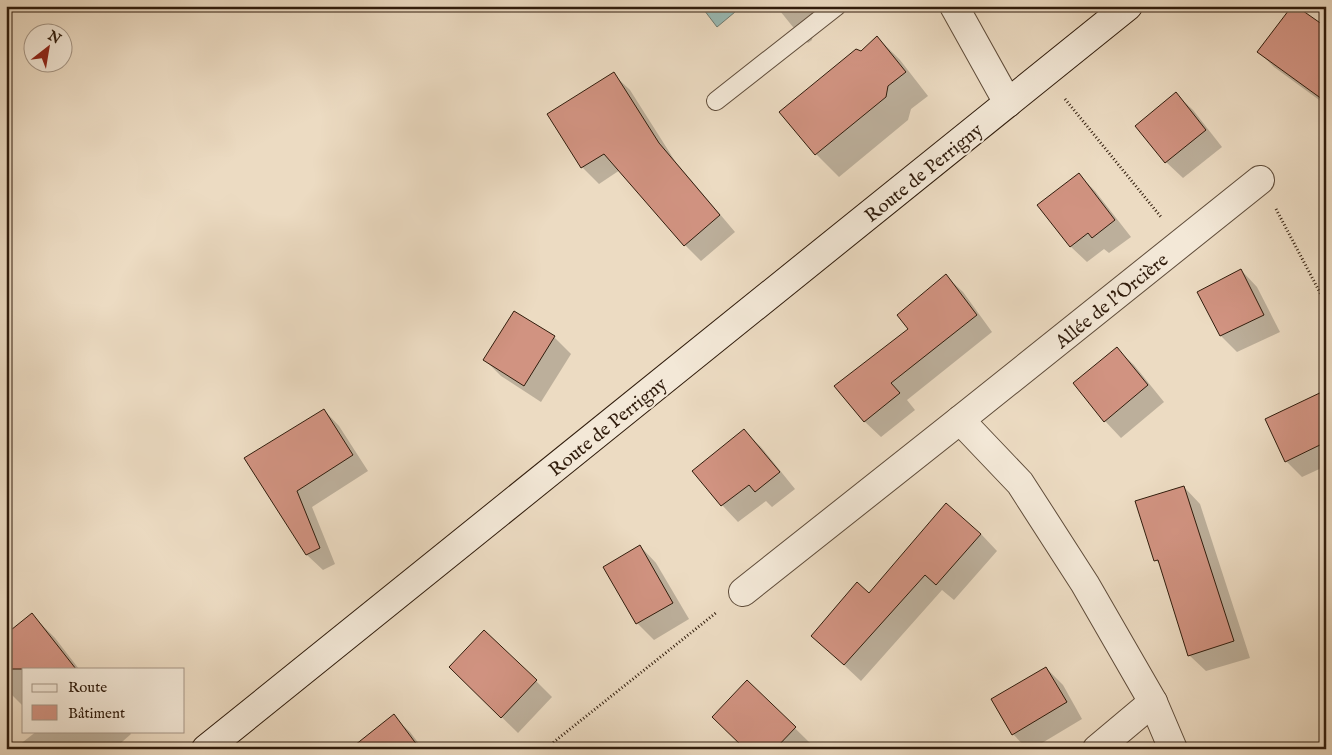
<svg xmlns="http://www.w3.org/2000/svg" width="1332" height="755" font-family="'IM FELL English',serif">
<rect width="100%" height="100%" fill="#ecdbc2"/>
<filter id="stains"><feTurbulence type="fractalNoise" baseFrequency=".004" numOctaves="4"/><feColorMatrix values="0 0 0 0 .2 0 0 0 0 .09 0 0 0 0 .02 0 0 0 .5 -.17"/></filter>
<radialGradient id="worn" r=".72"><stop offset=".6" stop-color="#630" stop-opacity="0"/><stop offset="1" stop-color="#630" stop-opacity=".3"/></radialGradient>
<path fill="#99bbb6" stroke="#6f7b72" d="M 701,6 L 731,6 L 735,12 L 717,27 Z"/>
<g fill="#0003">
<path d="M 776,6 L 816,6 L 812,40 L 808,43 L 793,27 Z"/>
<path d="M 1326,31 L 1326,105 L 1274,67 L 1259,52 Z"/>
<path d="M 877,37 L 900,60 L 928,96 L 911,109 L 908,120 L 839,177 L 816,154 L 781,112 L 862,52 Z"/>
<path d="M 613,74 L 630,90 L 675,161 L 735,232 L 701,261 L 685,245 L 620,170 L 599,184 L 582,167 L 549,114 Z"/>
<path d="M 1176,94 L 1193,110 L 1222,147 L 1183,178 L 1166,162 Z"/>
<path d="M 1079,175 L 1095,191 L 1131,237 L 1109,253 L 1104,249 L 1087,262 L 1070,246 Z"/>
<path d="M 1241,270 L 1257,287 L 1280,332 L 1237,352 L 1221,336 L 1198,292 Z"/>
<path d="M 946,276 L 963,292 L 992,332 L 907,400 L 915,410 L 881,437 L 864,421 L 910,329 Z"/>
<path d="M 514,313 L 554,337 L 571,354 L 541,402 L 501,376 L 485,360 Z"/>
<path d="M 1117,349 L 1134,365 L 1164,402 L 1121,438 L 1105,421 L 1075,384 Z"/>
<path d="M 1326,401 L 1326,466 L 1302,477 L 1286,461 Z"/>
<path d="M 324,410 L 339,426 L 368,471 L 312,507 L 335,564 L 323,570 L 307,555 L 246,458 Z"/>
<path d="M 744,431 L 761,447 L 795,489 L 772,507 L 766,501 L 738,522 L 722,505 Z"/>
<path d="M 1184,487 L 1200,504 L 1250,658 L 1206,671 L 1189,655 L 1161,566 L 1156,560 Z"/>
<path d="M 981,534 L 997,551 L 954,600 L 942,590 L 861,681 L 813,636 L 869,595 Z"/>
<path d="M 640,546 L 656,563 L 689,619 L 654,640 L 637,623 Z"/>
<path d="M 32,615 L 55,638 L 79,669 L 24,669 L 23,706 L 6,689 L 6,636 Z"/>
<path d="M 1046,668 L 1063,685 L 1082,719 L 1032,749 L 1027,749 L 1013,734 Z"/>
<path d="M 536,681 L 552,697 L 518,733 L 467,683 Z"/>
<path d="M 747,681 L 811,744 L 807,749 L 746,749 Z"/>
<path d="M 393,716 L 410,732 L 423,749 L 365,749 Z"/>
<path d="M 37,731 L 129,731 L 131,734 L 114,749 L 14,749 Z"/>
</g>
<g fill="#d19381" stroke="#301c0c">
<path d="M 1292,6 L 1296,6 L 1326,27 L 1326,102 L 1257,52 Z"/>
<path d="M 877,36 L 906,72 L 888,86 L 886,97 L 815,155 L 779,112 L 856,49 L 861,51 Z"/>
<path d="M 614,72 L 659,143 L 720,215 L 684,246 L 604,154 L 581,168 L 547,114 Z"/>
<path d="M 1176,92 L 1206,130 L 1165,163 L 1135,126 Z"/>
<path d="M 1079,173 L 1115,220 L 1092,238 L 1088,233 L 1070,247 L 1037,205 Z"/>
<path d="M 1241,269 L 1264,315 L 1220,336 L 1197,292 Z"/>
<path d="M 946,274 L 977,315 L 891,383 L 900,393 L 864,422 L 834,386 L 908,329 L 897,315 Z"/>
<path d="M 514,311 L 555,336 L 524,386 L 483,360 Z"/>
<path d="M 1117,347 L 1148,385 L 1104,422 L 1073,383 Z"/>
<path d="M 1326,390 L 1326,442 L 1285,462 L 1265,419 Z"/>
<path d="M 324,409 L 353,455 L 297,491 L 320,548 L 306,555 L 244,458 Z"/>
<path d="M 744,429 L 780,472 L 755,492 L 749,485 L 721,506 L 692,471 Z"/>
<path d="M 1184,486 L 1234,641 L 1188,656 L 1158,560 L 1154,561 L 1135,501 Z"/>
<path d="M 946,503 L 981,534 L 936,585 L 925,575 L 844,665 L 811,636 L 857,582 L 869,593 Z"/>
<path d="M 640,545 L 673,603 L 636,624 L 603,567 Z"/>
<path d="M 32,613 L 76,669 L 6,669 L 6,634 Z"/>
<path d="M 484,630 L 537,680 L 501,718 L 449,667 Z"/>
<path d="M 1046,667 L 1067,702 L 1012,735 L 991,699 Z"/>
<path d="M 747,680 L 796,727 L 775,749 L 745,749 L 712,717 Z"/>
<path d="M 394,714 L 420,749 L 350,749 Z"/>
</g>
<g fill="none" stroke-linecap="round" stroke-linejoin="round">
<defs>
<path id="service" d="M 716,101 L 837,6"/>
<g id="minor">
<path d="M 954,6 L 1008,103"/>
<path d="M 960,420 L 1020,483 L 1085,584 L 1153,702 L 1173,749"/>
<path d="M 743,592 L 960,420 L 1260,180"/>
<path d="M 1097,749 L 1153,702"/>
</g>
<path id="secondary" d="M 206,749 L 1128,6"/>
</defs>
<use href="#service" stroke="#5f4c3a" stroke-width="20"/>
<use href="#minor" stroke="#5f4c3a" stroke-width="30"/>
<use href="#secondary" stroke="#301c0c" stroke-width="30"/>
<g stroke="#301c0c" stroke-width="3" stroke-dasharray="1 2.5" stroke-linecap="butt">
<path d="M 1065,99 L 1161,217"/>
<path d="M 1276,209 L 1326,304"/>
<path d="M 545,749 L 717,612"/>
</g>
<use href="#service" stroke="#f3e8d7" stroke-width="18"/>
<use href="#minor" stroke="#f3e8d7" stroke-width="28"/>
<use href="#secondary" stroke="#f3e8d7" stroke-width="28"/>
</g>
<g text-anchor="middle" stroke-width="4" stroke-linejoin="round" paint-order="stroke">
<g font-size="19" fill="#301c0c" stroke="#f3e8d7">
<text transform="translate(923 172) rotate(-39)" y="7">Route de Perrigny</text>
<text transform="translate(1111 300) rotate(-39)" y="7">Allée de l'Orcière</text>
<text transform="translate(607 426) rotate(-39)" y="7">Route de Perrigny</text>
</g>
</g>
<rect width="1332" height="755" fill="none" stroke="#ecdbc2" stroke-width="25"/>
<rect x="8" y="8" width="1317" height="740" fill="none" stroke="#301c0c" stroke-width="2.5"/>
<rect x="12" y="12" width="1307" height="730" fill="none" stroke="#301c0c"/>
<rect x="22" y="668" width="162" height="65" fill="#f3e8d7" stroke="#a59686"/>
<rect x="32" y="684" width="25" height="8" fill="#f3e8d7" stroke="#a59686"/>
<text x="68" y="692" font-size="15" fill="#301c0c">Route</text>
<rect x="32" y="705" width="25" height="15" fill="#d19381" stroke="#a59686"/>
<text x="68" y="718" font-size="15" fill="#301c0c">Bâtiment</text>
<g transform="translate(48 48) rotate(31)"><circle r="24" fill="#f3e8d7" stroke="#a59686"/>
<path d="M0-4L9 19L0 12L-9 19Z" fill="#8f2418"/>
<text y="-8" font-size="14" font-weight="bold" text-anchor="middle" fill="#301c0c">N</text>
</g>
<rect width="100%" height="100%" filter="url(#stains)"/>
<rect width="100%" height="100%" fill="url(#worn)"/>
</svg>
